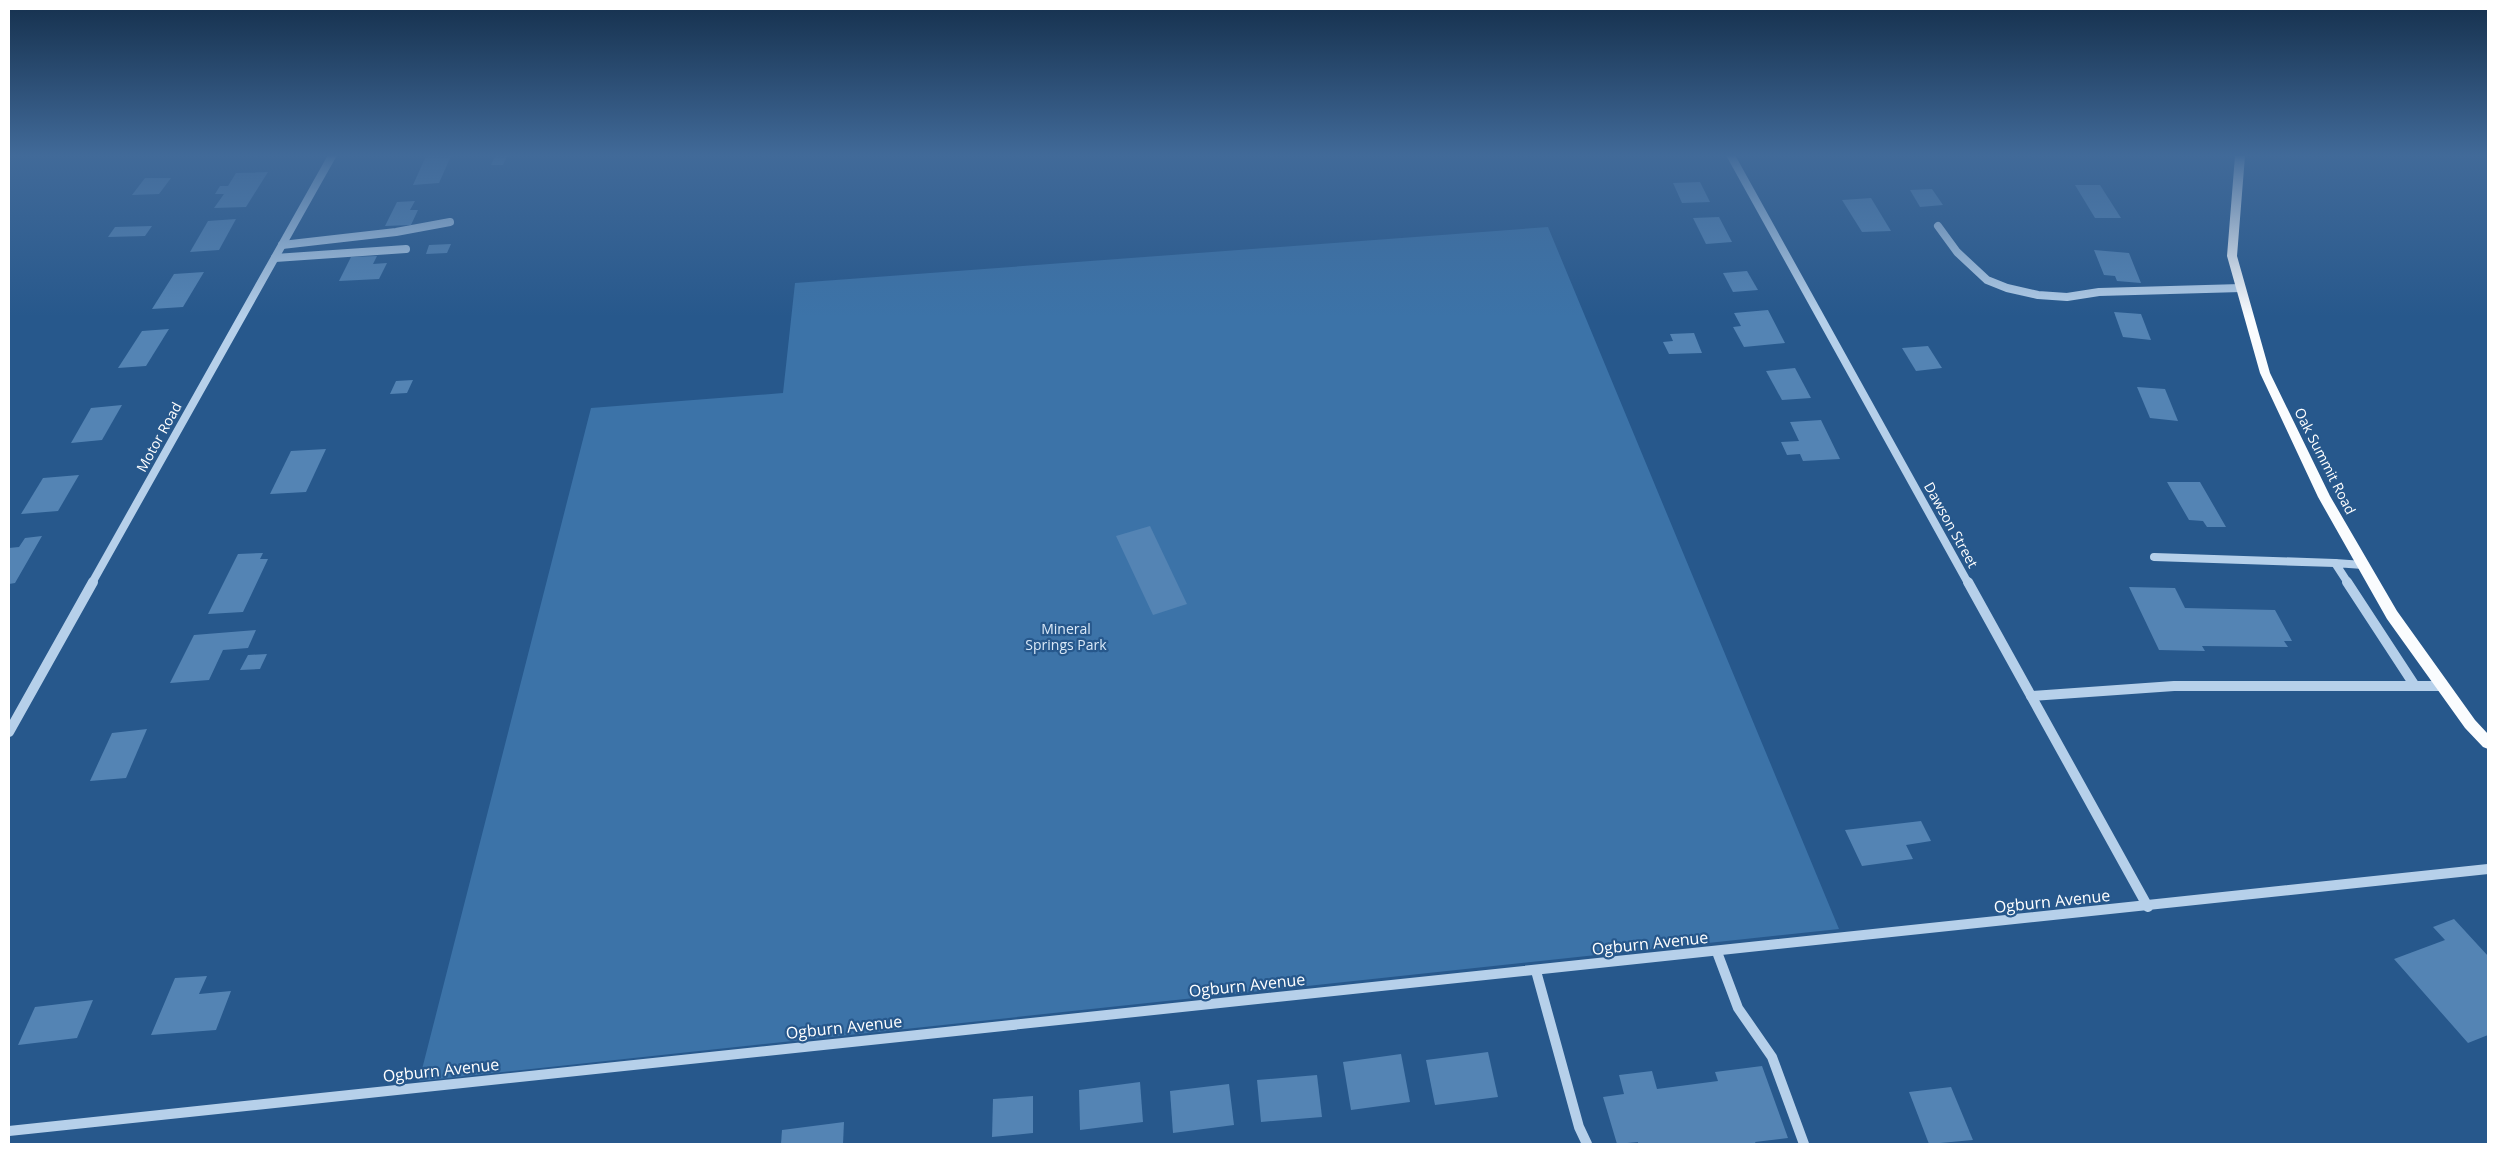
<svg xmlns="http://www.w3.org/2000/svg" width="2497" height="1153" font-family="'Open Sans',sans-serif">
<rect width="100%" height="100%" fill="#27588c"/>
<path fill="#3c73a8" d="M 1548,227 L 1839,929 L 419,1081 L 591,408 L 783,393 L 795,283 Z"/>
<g fill="#5484b4">
<path d="M 426,156 L 451,156 L 439,183 L 413,185 Z"/>
<path d="M 495,156 L 507,156 L 503,165 L 491,165 Z"/>
<path d="M 268,172 L 246,207 L 214,208 L 224,194 L 215,194 L 220,186 L 228,186 L 236,173 Z"/>
<path d="M 145,178 L 171,178 L 159,194 L 132,195 Z"/>
<path d="M 1700,182 L 1710,202 L 1682,203 L 1673,183 Z"/>
<path d="M 2075,185 L 2100,185 L 2121,218 L 2095,218 Z"/>
<path d="M 1932,189 L 1943,205 L 1920,207 L 1910,190 Z"/>
<path d="M 1871,198 L 1891,231 L 1862,232 L 1842,200 Z"/>
<path d="M 415,201 L 410,210 L 418,210 L 411,225 L 385,226 L 397,202 Z"/>
<path d="M 1719,217 L 1732,242 L 1706,244 L 1693,218 Z"/>
<path d="M 236,219 L 219,250 L 190,252 L 208,221 Z"/>
<path d="M 152,226 L 145,236 L 108,237 L 115,227 Z"/>
<path d="M 451,244 L 447,253 L 426,254 L 429,245 Z"/>
<path d="M 2094,250 L 2129,253 L 2141,283 L 2117,281 L 2115,276 L 2104,275 Z"/>
<path d="M 377,256 L 373,264 L 387,263 L 379,279 L 339,281 L 351,257 Z"/>
<path d="M 1747,271 L 1758,290 L 1733,292 L 1723,273 Z"/>
<path d="M 204,272 L 183,307 L 152,309 L 174,274 Z"/>
<path d="M 1768,310 L 1785,343 L 1744,347 L 1733,327 L 1741,326 L 1734,313 Z"/>
<path d="M 2114,312 L 2141,314 L 2151,340 L 2123,337 Z"/>
<path d="M 169,329 L 146,366 L 118,368 L 142,331 Z"/>
<path d="M 1694,333 L 1702,353 L 1669,354 L 1663,342 L 1673,341 L 1670,334 Z"/>
<path d="M 1928,346 L 1942,368 L 1916,371 L 1902,348 Z"/>
<path d="M 1795,368 L 1811,398 L 1782,400 L 1766,371 Z"/>
<path d="M 413,380 L 407,393 L 390,394 L 396,381 Z"/>
<path d="M 2137,387 L 2165,389 L 2178,421 L 2150,418 Z"/>
<path d="M 122,405 L 102,440 L 71,443 L 91,408 Z"/>
<path d="M 1821,420 L 1840,459 L 1803,461 L 1800,454 L 1787,455 L 1781,442 L 1799,441 L 1790,422 Z"/>
<path d="M 326,449 L 306,492 L 270,494 L 291,451 Z"/>
<path d="M 79,475 L 58,511 L 21,514 L 43,478 Z"/>
<path d="M 2167,482 L 2200,482 L 2226,527 L 2207,527 L 2203,521 L 2189,520 Z"/>
<path d="M 1150,526 L 1187,604 L 1153,615 L 1116,536 Z"/>
<path d="M 42,536 L 15,583 L 9,584 L 9,548 L 19,547 L 25,538 Z"/>
<path d="M 263,553 L 260,559 L 268,559 L 243,612 L 208,614 L 238,554 Z"/>
<path d="M 2129,587 L 2175,588 L 2185,608 L 2275,610 L 2292,641 L 2284,641 L 2288,647 L 2202,646 L 2205,651 L 2159,650 Z"/>
<path d="M 256,630 L 248,648 L 223,650 L 209,680 L 170,683 L 194,635 Z"/>
<path d="M 267,654 L 260,669 L 240,670 L 248,655 Z"/>
<path d="M 147,729 L 126,778 L 90,781 L 112,733 Z"/>
<path d="M 1921,821 L 1931,841 L 1906,845 L 1913,859 L 1862,866 L 1845,830 Z"/>
<path d="M 2454,919 L 2488,956 L 2488,1035 L 2468,1043 L 2394,959 L 2445,940 L 2433,927 Z"/>
<path d="M 207,976 L 199,994 L 231,991 L 216,1030 L 151,1035 L 175,978 Z"/>
<path d="M 93,1000 L 77,1038 L 18,1045 L 35,1007 Z"/>
<path d="M 1488,1052 L 1498,1097 L 1435,1105 L 1426,1060 Z"/>
<path d="M 1401,1054 L 1410,1102 L 1351,1110 L 1343,1062 Z"/>
<path d="M 1762,1066 L 1788,1138 L 1755,1142 L 1756,1144 L 1638,1144 L 1638,1142 L 1617,1144 L 1603,1097 L 1624,1094 L 1619,1075 L 1652,1071 L 1657,1089 L 1718,1081 L 1715,1072 Z"/>
<path d="M 1317,1075 L 1322,1117 L 1261,1122 L 1257,1080 Z"/>
<path d="M 1140,1082 L 1143,1122 L 1080,1130 L 1079,1090 Z"/>
<path d="M 1229,1084 L 1234,1125 L 1173,1133 L 1170,1091 Z"/>
<path d="M 1951,1087 L 1973,1140 L 1929,1144 L 1909,1092 Z"/>
<path d="M 1033,1096 L 1033,1133 L 992,1137 L 993,1099 Z"/>
<path d="M 844,1122 L 843,1144 L 781,1144 L 782,1130 Z"/>
</g>
<g fill="none" stroke-linecap="round" stroke-linejoin="round">
<g stroke="#b6d0ea" stroke-width="8">
<path d="M 1731,156 L 1968,583"/>
<path d="M 1938,226 L 1957,252 L 1987,280 L 2007,288 L 2038,295 L 2067,297 L 2099,292 L 2241,288"/>
<path d="M 282,245 L 396,232 L 450,222"/>
<path d="M 275,258 L 406,249"/>
<path d="M 2154,557 L 2335,563"/>
<path d="M 92,583 L 332,156"/>
<path d="M 2348,583 L 2335,563 L 2363,565"/>
</g>
<g stroke="#b6d0ea" stroke-width="10">
<path d="M 1968,582 L 2148,907"/>
<path d="M 2347,582 L 2415,686"/>
<path d="M 2031,696 L 2174,686 L 2443,686"/>
<path d="M 9,732 L 93,582"/>
<path d="M 1717,952 L 1738,1008 L 1772,1057 L 1804,1144"/>
<path d="M 1536,971 L 1579,1127 L 1587,1144"/>
<path d="M 9,1131 L 2488,869"/>
</g>
<path fill="#fafcfe" fill-rule="evenodd" d="M 2235,156 L 2245,156 L 2237,256 L 2270,373 L 2330,496 L 2397,611 L 2475,720 L 2488,734 L 2488,749 L 2483,747 L 2465,728 L 2387,619 L 2318,497 L 2260,373 L 2227,256 Z"/>
</g>
<linearGradient id="sky" x2="0" y2="1"><stop stop-color="#15304d"/><stop offset="0.49" stop-color="#416a99"/><stop offset="1" stop-color="#416a99" stop-opacity="0"/></linearGradient>
<rect width="2497" height="317" fill="url(#sky)"/>
<g text-anchor="middle" stroke-width="4.5" stroke-linejoin="round" paint-order="stroke">
<g font-size="14" fill="#fff" stroke="#27588c">
<text transform="translate(159 437) rotate(-61)" y="5">Motor Road</text>
<text transform="translate(2325 461) rotate(63)" y="5">Oak Summit Road</text>
<text transform="translate(1951 525) rotate(61)" y="5">Dawson Street</text>
</g>
<g font-size="14" fill="#dae9f8" stroke="#27588c">
<text x="1066" y="634">Mineral<tspan x="1066" dy="16">Springs Park</tspan></text>
</g>
<g font-size="16" fill="#fff" stroke="#27588c">
<text transform="translate(2052 901) rotate(-6)" y="6">Ogburn Avenue</text>
<text transform="translate(1650 943) rotate(-6)" y="6">Ogburn Avenue</text>
<text transform="translate(1247 985) rotate(-6)" y="6">Ogburn Avenue</text>
<text transform="translate(844 1027) rotate(-6)" y="6">Ogburn Avenue</text>
<text transform="translate(441 1070) rotate(-6)" y="6">Ogburn Avenue</text>
</g>
</g>
<rect width="2497" height="1153" fill="none" stroke="#ffffff" stroke-width="20"/>
</svg>
